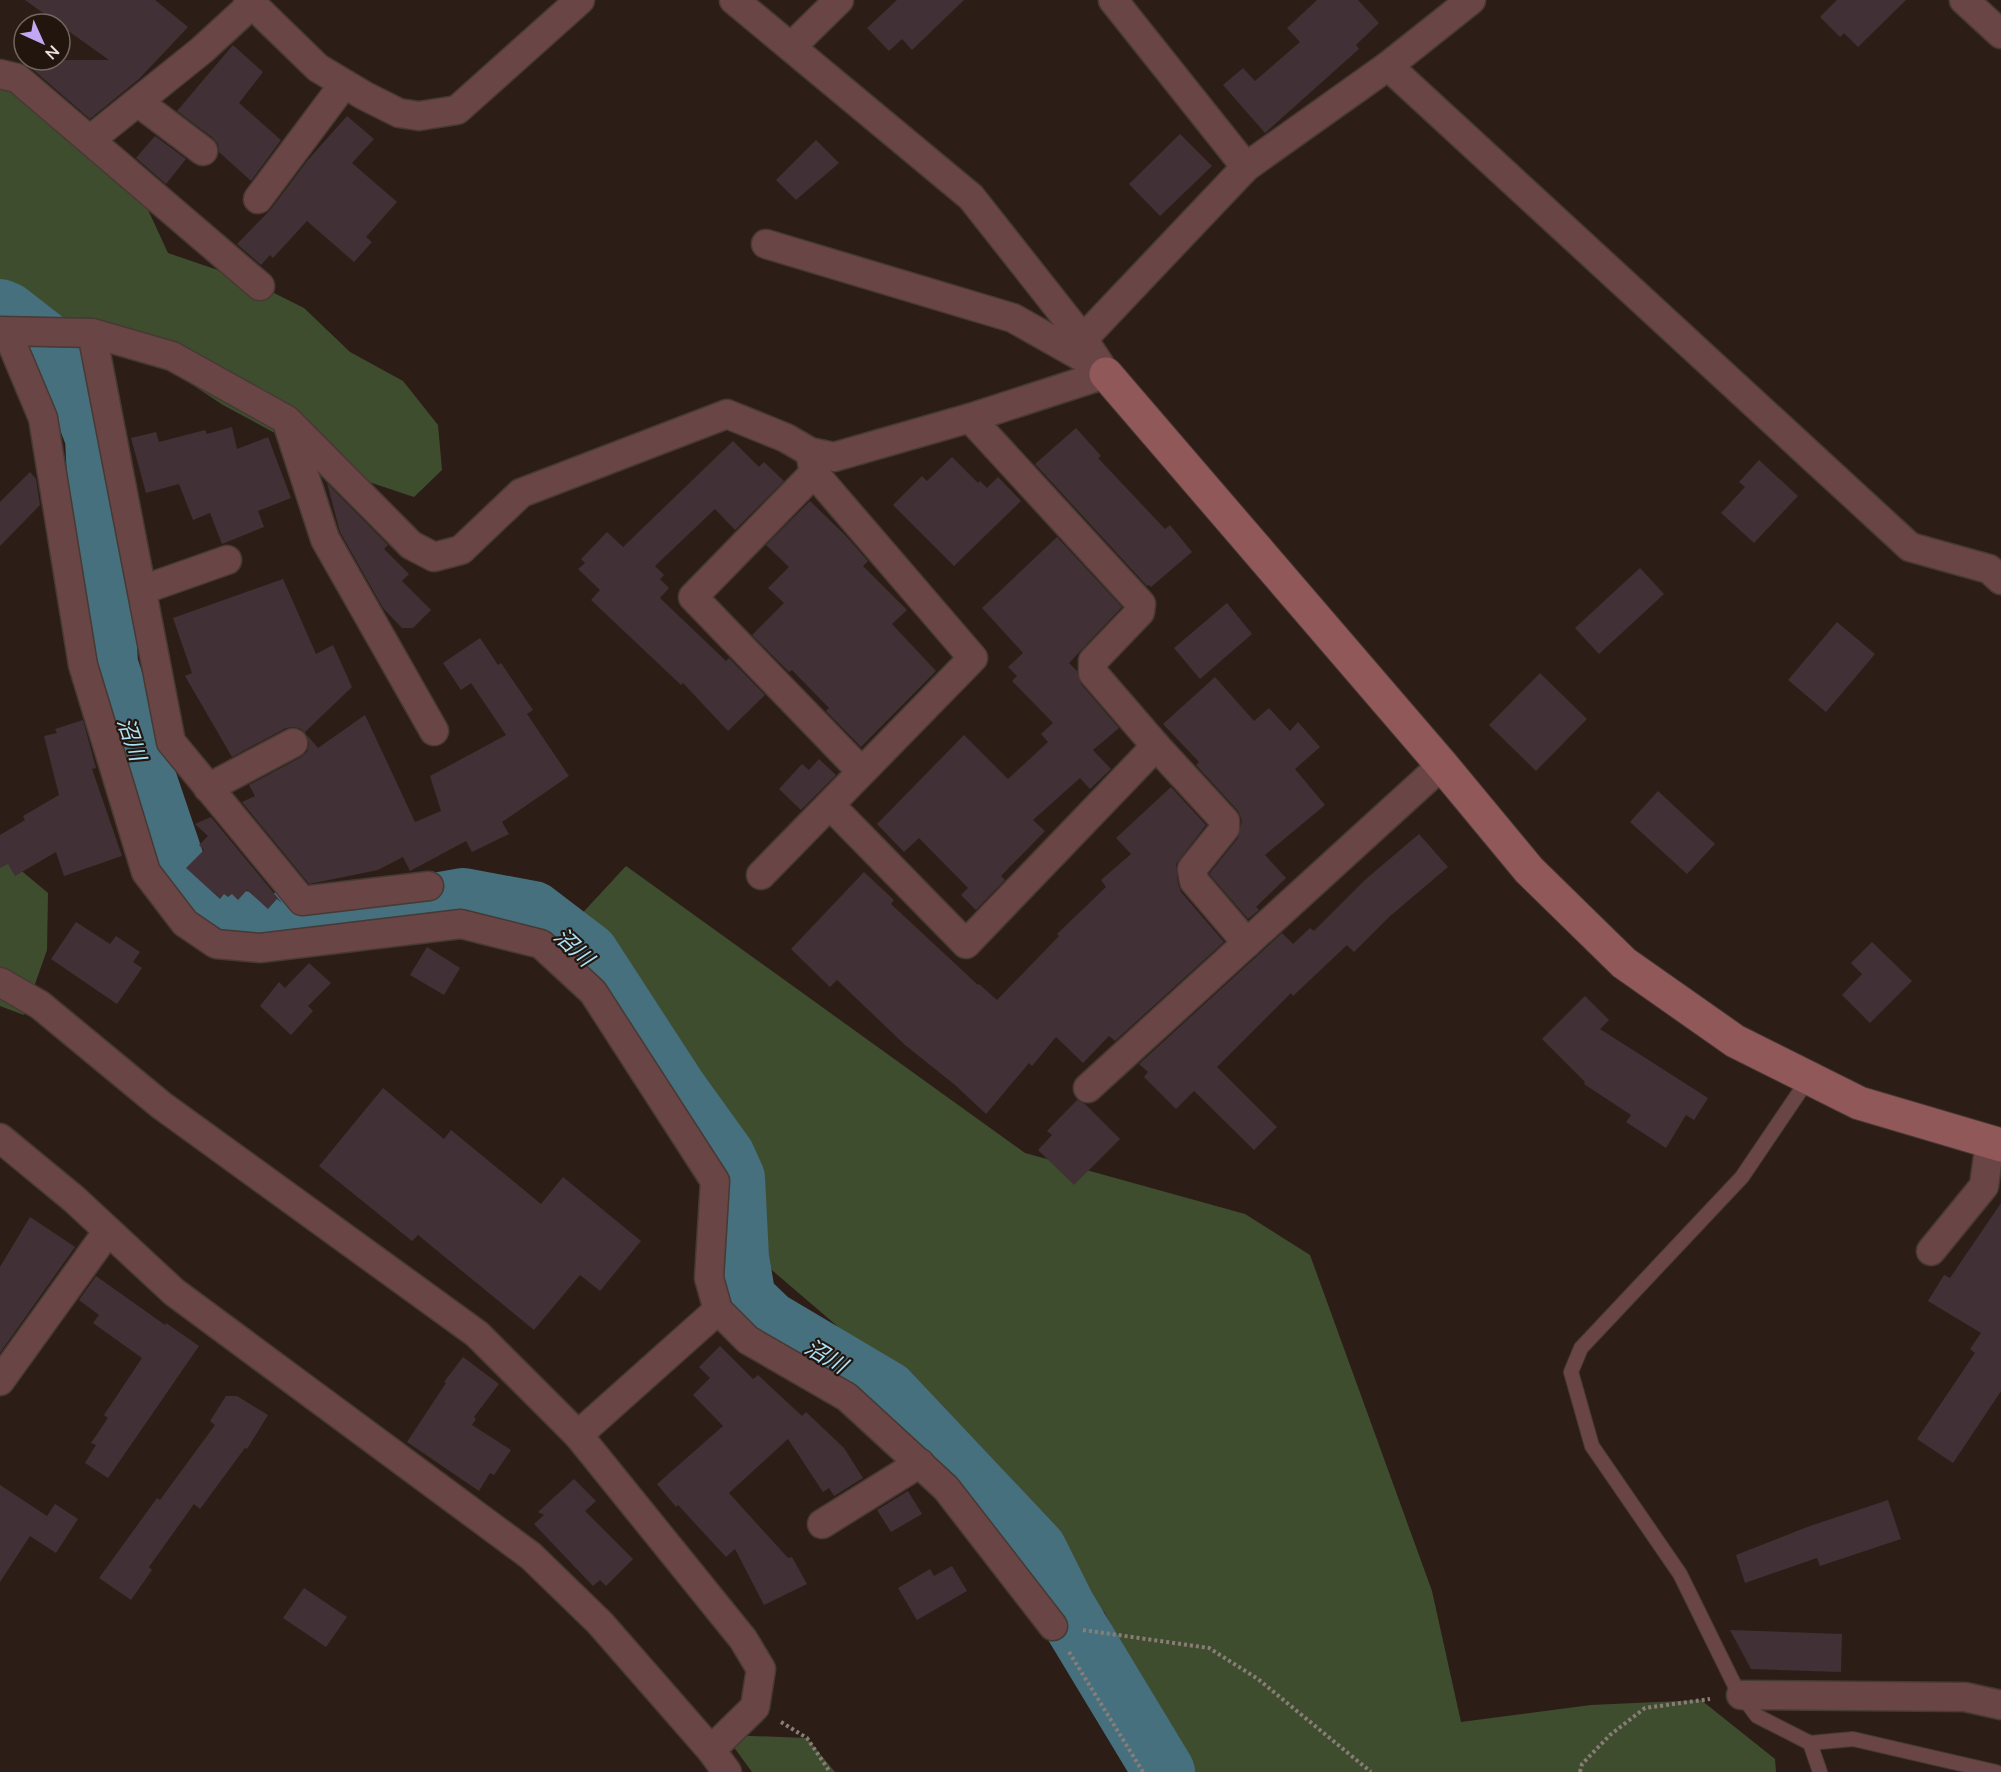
<svg xmlns="http://www.w3.org/2000/svg" width="2001" height="1772" font-family="'Nunito Sans','Noto Sans JP',sans-serif">
<rect width="100%" height="100%" fill="#2c1e17"/>
<g fill="#3f4d2f">
<path d="M 0,79 L 124,158 L 168,253 L 250,281 L 304,308 L 350,352 L 403,381 L 438,425 L 442,470 L 414,497 L 360,479 L 223,405 L 132,345 L 37,310 L 0,306 Z"/>
<path d="M 0,853 L 48,893 L 47,950 L 24,1015 L 0,1006 Z"/>
<path d="M 626,866 L 1025,1153 L 1245,1214 L 1310,1255 L 1432,1591 L 1461,1722 L 1591,1705 L 1701,1700 L 1775,1759 L 1776,1772 L 1182,1772 L 1105,1613 L 836,1325 L 759,1259 L 724,1156 L 668,1024 L 563,934 Z"/>
<path d="M 725,1735 L 807,1738 L 835,1772 L 752,1772 Z"/>
</g>
<g fill="none" stroke-linecap="round" stroke-linejoin="round">
<path stroke="#47707f" stroke-width="62" d="M 0,310 L 7,313 L 66,359 L 96,437 L 107,665 L 183,890 L 228,920 L 265,925 L 394,911 L 463,899 L 533,912 L 588,954 L 675,1088 L 724,1156 L 734,1178 L 738,1258 L 745,1299 L 769,1322 L 887,1392 L 1036,1550 L 1065,1608 L 1164,1772"/>
</g>
<g fill="#413035">
<path d="M 25,0 L 155,0 L 188,27 L 139,79 L 90,119 L 22,60 L 109,60 Z"/>
<path d="M 897,0 L 964,0 L 912,50 L 902,39 L 889,51 L 867,28 Z"/>
<path d="M 1317,0 L 1358,0 L 1379,23 L 1356,45 L 1359,49 L 1265,133 L 1223,85 L 1243,68 L 1255,81 L 1300,42 L 1287,28 Z"/>
<path d="M 1837,0 L 1906,0 L 1858,47 L 1844,33 L 1840,37 L 1820,17 Z"/>
<path d="M 233,45 L 263,72 L 239,103 L 281,140 L 251,181 L 219,152 L 218,144 L 213,138 L 177,111 Z"/>
<path d="M 347,116 L 374,139 L 352,163 L 397,202 L 366,237 L 372,242 L 354,262 L 307,221 L 273,258 L 270,255 L 261,265 L 237,244 L 271,209 L 307,161 Z"/>
<path d="M 1180,134 L 1212,166 L 1160,216 L 1129,184 Z"/>
<path d="M 155,136 L 186,159 L 166,184 L 136,158 Z"/>
<path d="M 816,140 L 839,163 L 796,200 L 776,180 Z"/>
<path d="M 232,427 L 237,449 L 268,437 L 291,498 L 258,511 L 264,527 L 222,544 L 210,513 L 193,520 L 179,484 L 146,493 L 131,438 L 156,432 L 159,442 L 205,430 L 207,434 Z"/>
<path d="M 1076,428 L 1101,456 L 1098,458 L 1165,529 L 1170,525 L 1192,552 L 1151,587 L 1149,585 L 1147,586 L 1035,464 Z"/>
<path d="M 733,441 L 759,467 L 764,462 L 784,481 L 735,530 L 715,509 L 655,566 L 664,575 L 660,579 L 669,588 L 660,598 L 726,661 L 729,658 L 765,695 L 728,731 L 683,683 L 681,685 L 591,600 L 600,590 L 578,569 L 585,563 L 581,559 L 607,532 L 623,547 Z"/>
<path d="M 952,457 L 978,483 L 980,481 L 987,488 L 998,477 L 1021,501 L 954,566 L 893,505 L 922,476 L 927,481 Z"/>
<path d="M 1759,460 L 1798,496 L 1754,543 L 1721,513 L 1745,487 L 1739,482 Z"/>
<path d="M 30,472 L 36,479 L 40,505 L 0,546 L 0,502 Z"/>
<path d="M 327,483 L 388,545 L 384,549 L 409,574 L 402,581 L 431,610 L 413,628 L 402,628 L 383,608 L 340,532 Z"/>
<path d="M 810,501 L 846,536 L 868,561 L 863,566 L 907,610 L 892,624 L 936,671 L 861,747 L 826,711 L 829,708 L 792,670 L 789,672 L 752,635 L 784,603 L 768,588 L 789,567 L 766,545 Z"/>
<path d="M 1057,537 L 1122,607 L 1069,663 L 1077,671 L 1081,684 L 1119,728 L 1093,750 L 1111,769 L 1090,789 L 1080,778 L 1033,820 L 1045,831 L 1001,876 L 1005,880 L 976,910 L 961,895 L 968,888 L 919,838 L 904,852 L 877,824 L 964,735 L 1008,779 L 1048,742 L 1041,734 L 1053,723 L 1012,681 L 1017,676 L 1008,667 L 1023,653 L 982,608 Z"/>
<path d="M 1640,568 L 1664,594 L 1599,654 L 1575,628 Z"/>
<path d="M 283,579 L 316,654 L 333,645 L 352,687 L 305,732 L 306,734 L 301,729 L 294,727 L 286,728 L 232,757 L 185,676 L 192,673 L 173,618 Z"/>
<path d="M 1227,603 L 1252,634 L 1200,679 L 1174,648 Z"/>
<path d="M 1837,622 L 1875,654 L 1826,712 L 1788,680 Z"/>
<path d="M 480,638 L 498,665 L 501,663 L 533,710 L 527,714 L 569,776 L 502,822 L 509,834 L 472,852 L 466,841 L 410,871 L 403,857 L 378,870 L 309,884 L 242,802 L 255,796 L 249,785 L 301,757 L 307,752 L 309,744 L 307,735 L 318,748 L 365,715 L 415,822 L 441,811 L 430,776 L 506,735 L 471,683 L 461,690 L 443,663 Z"/>
<path d="M 1540,673 L 1587,719 L 1536,771 L 1489,725 Z"/>
<path d="M 1215,677 L 1254,721 L 1269,708 L 1290,731 L 1298,722 L 1320,747 L 1295,769 L 1325,805 L 1265,855 L 1286,878 L 1256,907 L 1259,910 L 1248,919 L 1209,874 L 1238,838 L 1242,821 L 1238,811 L 1196,765 L 1199,762 L 1163,724 Z"/>
<path d="M 83,720 L 96,768 L 92,769 L 122,856 L 64,876 L 56,852 L 15,876 L 8,864 L 0,868 L 0,835 L 25,820 L 23,816 L 59,795 L 44,736 L 57,733 L 55,729 Z"/>
<path d="M 819,759 L 836,775 L 801,810 L 779,789 L 802,764 L 809,770 Z"/>
<path d="M 1171,787 L 1206,825 L 1176,864 L 1178,884 L 1181,892 L 1224,942 L 1115,1041 L 1109,1036 L 1083,1063 L 1056,1037 L 1032,1066 L 1029,1063 L 986,1114 L 955,1085 L 905,1045 L 837,980 L 830,987 L 791,949 L 864,872 L 894,900 L 891,904 L 978,985 L 979,984 L 997,1000 L 1059,936 L 1057,934 L 1106,887 L 1101,880 L 1131,854 L 1116,838 Z"/>
<path d="M 1658,791 L 1715,844 L 1687,874 L 1630,822 Z"/>
<path d="M 211,817 L 282,903 L 277,899 L 268,909 L 247,890 L 238,900 L 232,894 L 228,897 L 224,894 L 220,899 L 186,868 L 204,850 L 199,845 L 208,836 L 195,824 Z"/>
<path d="M 1419,834 L 1448,867 L 1389,917 L 1354,952 L 1347,945 L 1293,996 L 1291,993 L 1217,1067 L 1277,1127 L 1254,1150 L 1194,1091 L 1176,1109 L 1144,1077 L 1148,1072 L 1139,1064 L 1282,933 L 1293,944 L 1310,928 L 1314,931 L 1366,879 Z"/>
<path d="M 76,922 L 110,944 L 116,936 L 140,952 L 133,962 L 142,968 L 117,1004 L 51,959 Z"/>
<path d="M 1872,942 L 1912,981 L 1870,1023 L 1842,995 L 1862,974 L 1851,963 Z"/>
<path d="M 427,947 L 460,968 L 444,995 L 410,975 Z"/>
<path d="M 309,963 L 331,983 L 308,1006 L 313,1011 L 291,1035 L 260,1006 L 279,982 L 285,988 Z"/>
<path d="M 1585,996 L 1609,1020 L 1600,1029 L 1708,1098 L 1694,1120 L 1686,1115 L 1666,1148 L 1626,1122 L 1631,1115 L 1584,1084 L 1585,1082 L 1542,1039 Z"/>
<path d="M 383,1088 L 444,1139 L 451,1130 L 541,1204 L 563,1177 L 641,1241 L 600,1291 L 580,1275 L 534,1330 L 418,1235 L 412,1241 L 319,1166 Z"/>
<path d="M 1077,1100 L 1085,1104 L 1120,1139 L 1074,1185 L 1038,1150 L 1052,1135 L 1047,1131 Z"/>
<path d="M 2001,1203 L 2001,1391 L 1953,1463 L 1917,1439 L 1975,1353 L 1970,1349 L 1981,1333 L 1928,1301 L 1944,1275 L 1950,1278 Z"/>
<path d="M 30,1217 L 75,1247 L 0,1353 L 0,1267 Z"/>
<path d="M 96,1276 L 165,1325 L 166,1323 L 199,1346 L 108,1478 L 85,1463 L 96,1445 L 91,1443 L 108,1418 L 104,1415 L 142,1358 L 93,1323 L 99,1315 L 79,1300 Z"/>
<path d="M 720,1346 L 753,1379 L 758,1375 L 802,1416 L 806,1412 L 844,1448 L 863,1478 L 834,1496 L 829,1488 L 823,1492 L 788,1439 L 729,1493 L 788,1558 L 792,1557 L 807,1584 L 764,1605 L 735,1549 L 726,1557 L 678,1505 L 676,1507 L 657,1484 L 723,1426 L 693,1395 L 710,1378 L 699,1367 Z"/>
<path d="M 463,1357 L 499,1384 L 474,1417 L 476,1419 L 472,1425 L 511,1450 L 494,1475 L 490,1473 L 479,1491 L 407,1442 L 446,1383 L 444,1382 Z"/>
<path d="M 226,1396 L 237,1396 L 268,1415 L 247,1449 L 245,1448 L 200,1509 L 194,1504 L 149,1567 L 152,1570 L 131,1600 L 99,1578 L 157,1498 L 160,1500 L 215,1425 L 210,1421 Z"/>
<path d="M 574,1479 L 596,1501 L 585,1511 L 633,1559 L 606,1586 L 600,1580 L 593,1586 L 534,1524 L 544,1515 L 538,1512 Z"/>
<path d="M 0,1485 L 47,1516 L 55,1504 L 78,1519 L 56,1553 L 30,1536 L 0,1582 Z"/>
<path d="M 908,1491 L 922,1514 L 891,1532 L 877,1510 Z"/>
<path d="M 1888,1500 L 1901,1539 L 1820,1566 L 1817,1558 L 1745,1583 L 1736,1555 L 1807,1527 Z"/>
<path d="M 952,1566 L 967,1591 L 917,1620 L 898,1588 L 930,1569 L 934,1576 Z"/>
<path d="M 304,1588 L 347,1617 L 326,1647 L 283,1618 Z"/>
<path d="M 1730,1630 L 1842,1634 L 1841,1672 L 1751,1669 Z"/>
</g>
<g fill="none" stroke-linecap="round" stroke-linejoin="round">
<defs>
<g id="lane">
<path d="M 1809,1078 L 1742,1177 L 1581,1348 L 1571,1372 L 1592,1446 L 1680,1574 L 1736,1688 L 1757,1716 L 1810,1743 L 1853,1739 L 1996,1772"/>
<path d="M 1810,1743 L 1820,1772"/>
</g>
<g id="street">
<path d="M 248,0 L 318,68 L 365,96 L 399,113 L 419,116 L 457,110 L 580,0"/>
<path d="M 1113,0 L 1246,167"/>
<path d="M 1964,0 L 2001,34"/>
<path d="M 791,47 L 839,0"/>
<path d="M 1388,66 L 1910,547 L 1989,569 L 2001,580"/>
<path d="M 0,74 L 17,78 L 260,286"/>
<path d="M 138,102 L 203,151"/>
<path d="M 90,140 L 202,50 L 252,4"/>
<path d="M 258,199 L 344,84"/>
<path d="M 766,244 L 1013,318 L 1098,366"/>
<path d="M 0,331 L 92,333 L 172,356 L 287,420 L 411,545 L 434,557 L 461,550 L 521,493 L 727,414 L 786,438 L 810,452 L 834,457 L 970,418 L 1106,374 L 1083,339 L 971,197 L 734,0"/>
<path d="M 7,332 L 43,418 L 83,665 L 146,872 L 185,923 L 216,944 L 260,948 L 461,924 L 541,944 L 593,992 L 715,1181 L 709,1278 L 718,1310 L 748,1340 L 847,1397 L 946,1488 L 1053,1626"/>
<path d="M 92,333 L 171,742 L 302,901 L 429,886"/>
<path d="M 1083,339 L 1246,167 L 1388,66 L 1471,0"/>
<path d="M 970,418 L 1141,604 L 1140,612 L 1093,661 L 1093,673 L 1156,746 L 1225,821 L 1225,828 L 1192,869 L 1194,881 L 1247,943"/>
<path d="M 288,425 L 325,539 L 434,731"/>
<path d="M 814,473 L 693,597 L 861,771"/>
<path d="M 142,590 L 227,560"/>
<path d="M 208,788 L 293,743"/>
<path d="M 830,805 L 966,944 L 1156,746"/>
<path d="M 761,875 L 973,658 L 814,473 L 810,452"/>
<path d="M 0,982 L 40,1005 L 161,1105 L 477,1334 L 578,1435"/>
<path d="M 1088,1088 L 1442,765"/>
<path d="M 0,1138 L 74,1199 L 174,1292 L 531,1556 L 600,1623 L 711,1750 L 727,1772"/>
<path d="M 1931,1251 L 1984,1186 L 1990,1142"/>
<path d="M 0,1381 L 108,1231"/>
<path d="M 822,1524 L 920,1463"/>
<path d="M 1741,1695 L 1965,1697 L 2001,1705"/>
<path d="M 711,1750 L 755,1707 L 761,1669 L 743,1639 L 578,1435 L 718,1310"/>
</g>
<path id="secondary" d="M 1106,374 L 1442,765 L 1529,870 L 1624,963 L 1735,1041 L 1859,1103 L 2001,1145"/>
</defs>
<use href="#lane" stroke="#473933" stroke-width="16"/>
<use href="#street" stroke="#473933" stroke-width="31"/>
<use href="#secondary" stroke="#473933" stroke-width="35"/>
<g stroke="#897d77" stroke-width="4" stroke-dasharray="3 3" stroke-linecap="butt">
<path d="M 1083,1630 L 1209,1648 L 1258,1679 L 1371,1772"/>
<path d="M 1069,1652 L 1143,1772"/>
<path d="M 781,1722 L 807,1738 L 830,1772"/>
<path d="M 1580,1772 L 1582,1764 L 1610,1735 L 1645,1708 L 1710,1699"/>
</g>
<use href="#lane" stroke="#694545" stroke-width="14"/>
<use href="#street" stroke="#694545" stroke-width="28"/>
<use href="#secondary" stroke="#915859" stroke-width="33"/>
</g>
<g text-anchor="middle" stroke-width="4.5" stroke-linejoin="round" paint-order="stroke">
<g font-size="22" font-style="italic" fill="#abe3f9" stroke="#22150e">
<text transform="translate(132 739) rotate(71)" y="8">沼川</text>
<text transform="translate(574 947) rotate(43)" y="8">沼川</text>
<text transform="translate(826 1356) rotate(31)" y="8">沼川</text>
</g>
</g>
<g transform="translate(42 42) rotate(135)"><circle r="28" fill="#22150e" stroke="#726761" stroke-width="1.5"/>
<path d="M0-4.5L10 22L0 15L-10 22Z" fill="#c1a8f3"/>
<text y="-9" font-size="16" font-weight="bold" text-anchor="middle" fill="#ebe2dd">N</text>
</g>
</svg>
